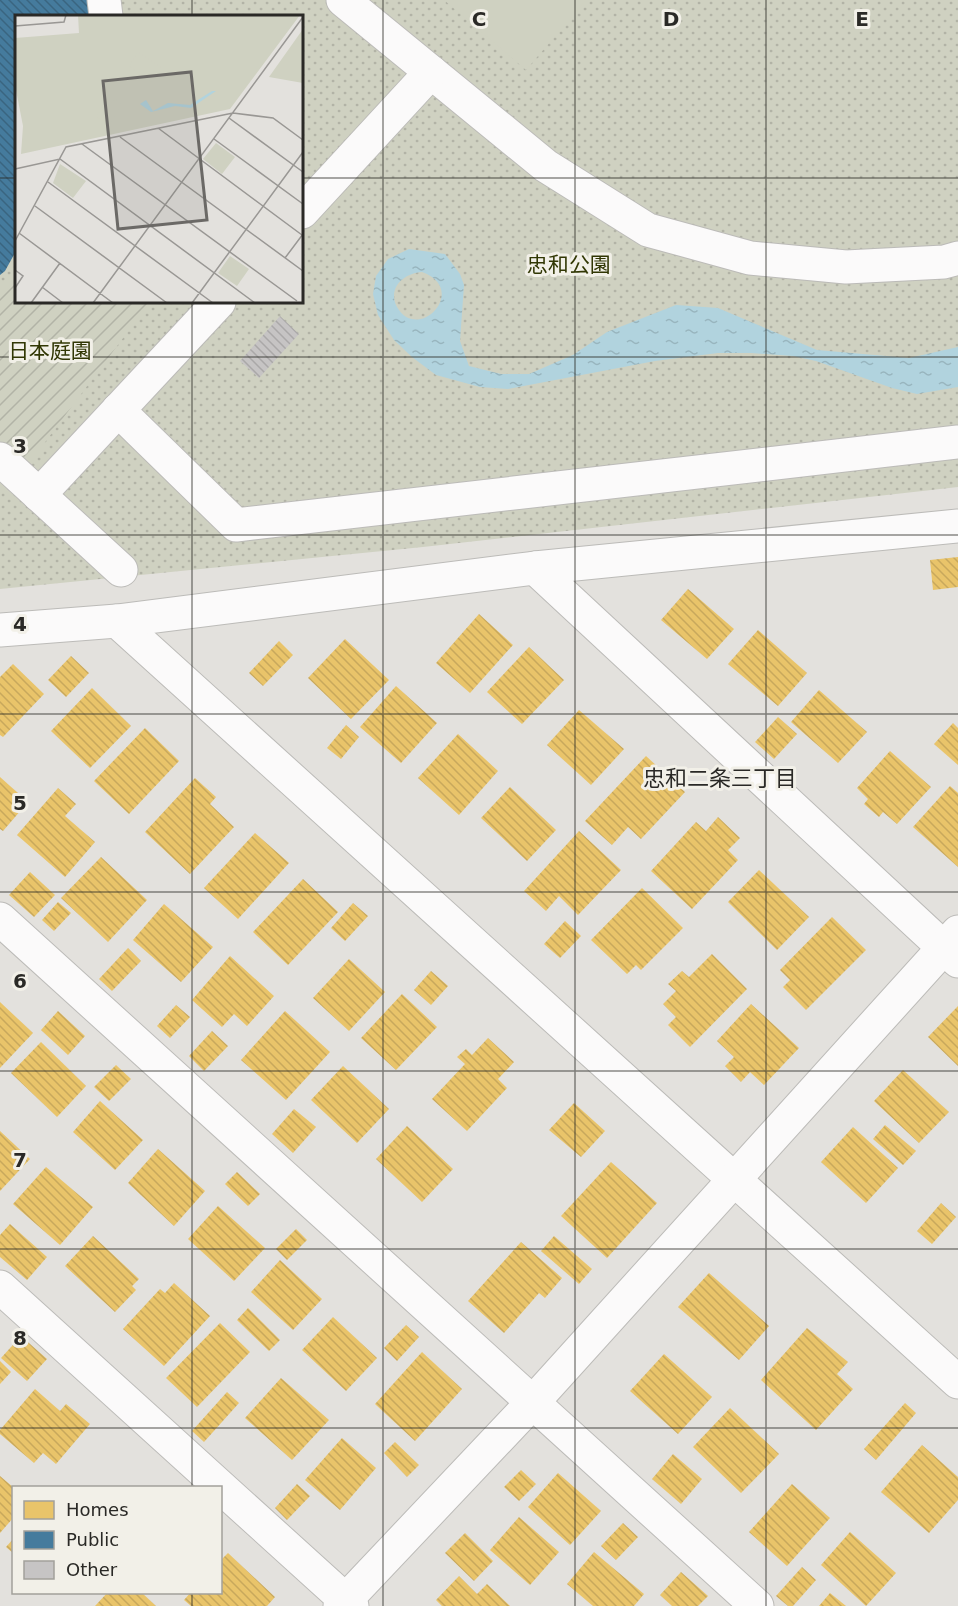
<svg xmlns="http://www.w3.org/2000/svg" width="958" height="1606" font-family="'DejaVu Sans','Noto Sans JP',sans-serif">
<defs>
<pattern id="park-dots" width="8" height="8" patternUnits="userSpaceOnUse" patternTransform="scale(1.5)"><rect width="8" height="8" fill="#cfd1c1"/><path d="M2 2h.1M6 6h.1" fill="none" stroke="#b2b3a6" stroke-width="1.8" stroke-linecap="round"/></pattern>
<pattern id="garden-furrows" width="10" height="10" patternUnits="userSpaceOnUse" patternTransform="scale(1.5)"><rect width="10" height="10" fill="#cfd1c1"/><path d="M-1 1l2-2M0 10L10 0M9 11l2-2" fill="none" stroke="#b2b3a6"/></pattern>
<pattern id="water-ripples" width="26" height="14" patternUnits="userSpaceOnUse" patternTransform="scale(1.5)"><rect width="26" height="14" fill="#b1d3de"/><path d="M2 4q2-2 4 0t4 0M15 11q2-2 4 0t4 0" fill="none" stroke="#98b5be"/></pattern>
<pattern id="homes-back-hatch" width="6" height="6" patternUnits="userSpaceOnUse" patternTransform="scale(1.5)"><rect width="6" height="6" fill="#e9c46a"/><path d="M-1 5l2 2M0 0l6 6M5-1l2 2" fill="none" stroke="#c8a85c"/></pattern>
<pattern id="public-back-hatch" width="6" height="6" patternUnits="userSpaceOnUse" patternTransform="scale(1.5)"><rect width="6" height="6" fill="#457b9d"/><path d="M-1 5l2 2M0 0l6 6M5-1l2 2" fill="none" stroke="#3a6580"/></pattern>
<pattern id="building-back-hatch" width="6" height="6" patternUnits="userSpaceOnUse" patternTransform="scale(1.5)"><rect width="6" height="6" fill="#c6c4c4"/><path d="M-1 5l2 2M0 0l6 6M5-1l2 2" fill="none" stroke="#aaa8a8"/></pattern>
</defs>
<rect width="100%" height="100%" fill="#e3e1dd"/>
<path fill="url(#park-dots)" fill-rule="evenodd" d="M 0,0 L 958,0 L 958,487 L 423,547 L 0,589 ZM 16,16 L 302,16 L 302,302 L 16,302 Z"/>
<path fill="url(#garden-furrows)" d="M 16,272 L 16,302 L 150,302 L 28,465 L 0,441 L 0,287 Z"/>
<path fill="#cfd1c1" d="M 444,0 L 586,0 L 526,70 Z"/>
<path fill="url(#water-ripples)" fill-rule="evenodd" d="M 409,249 L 445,254 L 460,274 L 464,285 L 460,341 L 469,366 L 501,374 L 529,374 L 573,355 L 607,332 L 676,305 L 718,308 L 817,350 L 909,358 L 958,347 L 958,387 L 917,394 L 892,388 L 816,361 L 793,356 L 751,353 L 718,353 L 655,361 L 508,389 L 480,387 L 436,375 L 412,357 L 394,340 L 378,315 L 373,294 L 376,276 L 388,259 ZM 422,272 C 470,289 418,344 397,307 C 387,288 404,273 422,272 Z"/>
<g fill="url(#homes-back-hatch)">
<path d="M 958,557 L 958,587 L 933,590 L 930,560 Z"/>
<path d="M 688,589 L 734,629 L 707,659 L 661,620 Z"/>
<path d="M 479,614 L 513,645 L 470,693 L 436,663 Z"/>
<path d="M 758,630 L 807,673 L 778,706 L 728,664 Z"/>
<path d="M 345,639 L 389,680 L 351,719 L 308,678 Z"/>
<path d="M 279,641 L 293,655 L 263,686 L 249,673 Z"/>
<path d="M 529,647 L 564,680 L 522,724 L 487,692 Z"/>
<path d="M 71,656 L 89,673 L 66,697 L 48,680 Z"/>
<path d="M 13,664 L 44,694 L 3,737 L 0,735 L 0,677 Z"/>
<path d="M 396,686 L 437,723 L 401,763 L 360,727 Z"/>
<path d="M 92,688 L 131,726 L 90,768 L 51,731 Z"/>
<path d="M 819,690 L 867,732 L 838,763 L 791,722 Z"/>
<path d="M 579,710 L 624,749 L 591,785 L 547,745 Z"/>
<path d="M 778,717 L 797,734 L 774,759 L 755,742 Z"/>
<path d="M 953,723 L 958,728 L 958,765 L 934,744 Z"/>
<path d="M 346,725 L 359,737 L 341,759 L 327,748 Z"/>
<path d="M 145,728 L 179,761 L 129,814 L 94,781 Z"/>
<path d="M 458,734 L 498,771 L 459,815 L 418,778 Z"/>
<path d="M 890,751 L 931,787 L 897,824 L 883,812 L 879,817 L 864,804 L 868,799 L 857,788 Z"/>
<path d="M 646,756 L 685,792 L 641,839 L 628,827 L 612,845 L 585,821 Z"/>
<path d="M 0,777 L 28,802 L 3,831 L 0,829 Z"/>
<path d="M 195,778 L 216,797 L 210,804 L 234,827 L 190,874 L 145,832 Z"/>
<path d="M 950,786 L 958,793 L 958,867 L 913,827 Z"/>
<path d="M 510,787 L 556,830 L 527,861 L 481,818 Z"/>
<path d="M 58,788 L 76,804 L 65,816 L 95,842 L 65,877 L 17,835 Z"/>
<path d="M 718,817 L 740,838 L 728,850 L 738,860 L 692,909 L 651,871 L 696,822 L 706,831 Z"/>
<path d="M 579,831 L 621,870 L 578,915 L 559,896 L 546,911 L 524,891 Z"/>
<path d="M 255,833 L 289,863 L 238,919 L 204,888 Z"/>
<path d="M 101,857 L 147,900 L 108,942 L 61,898 Z"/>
<path d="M 759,870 L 809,917 L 777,950 L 728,902 Z"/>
<path d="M 30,872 L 55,895 L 34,917 L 9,895 Z"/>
<path d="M 303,879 L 338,912 L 288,965 L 253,932 Z"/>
<path d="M 642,888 L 683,928 L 641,970 L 636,965 L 627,974 L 591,940 Z"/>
<path d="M 58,902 L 71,913 L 54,931 L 42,920 Z"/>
<path d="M 353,903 L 368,916 L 345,941 L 331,928 Z"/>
<path d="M 164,904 L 213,947 L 181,982 L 133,940 Z"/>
<path d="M 832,917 L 866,950 L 806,1010 L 783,987 L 790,980 L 780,970 Z"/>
<path d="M 565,921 L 581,936 L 560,958 L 544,944 Z"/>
<path d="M 128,948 L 141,961 L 112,991 L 99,979 Z"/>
<path d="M 712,954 L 747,989 L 690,1047 L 668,1025 L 676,1017 L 663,1004 L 676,991 L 668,984 L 682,971 L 689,977 Z"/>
<path d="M 230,956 L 274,996 L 247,1026 L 234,1014 L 222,1027 L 192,1000 Z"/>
<path d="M 349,959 L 385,992 L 349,1031 L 313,998 Z"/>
<path d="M 431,971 L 448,986 L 431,1005 L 414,990 Z"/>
<path d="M 402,994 L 437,1027 L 396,1070 L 361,1038 Z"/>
<path d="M 0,1002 L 33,1033 L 0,1068 Z"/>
<path d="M 751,1004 L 799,1048 L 764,1085 L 750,1072 L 741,1082 L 725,1066 L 734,1057 L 717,1041 Z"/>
<path d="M 176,1005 L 190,1017 L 170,1038 L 157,1026 Z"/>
<path d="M 958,1006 L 958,1066 L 928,1037 Z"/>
<path d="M 58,1011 L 85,1036 L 68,1055 L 41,1030 Z"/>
<path d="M 285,1011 L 330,1052 L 286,1100 L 241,1060 Z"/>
<path d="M 212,1031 L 228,1046 L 204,1071 L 189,1056 Z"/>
<path d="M 488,1038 L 514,1062 L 498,1079 L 507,1088 L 467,1131 L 432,1099 L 465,1064 L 457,1057 L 466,1049 L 472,1055 Z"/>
<path d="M 41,1042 L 86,1086 L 57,1117 L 11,1073 Z"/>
<path d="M 116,1065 L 131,1079 L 109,1101 L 94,1087 Z"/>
<path d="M 343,1066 L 389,1109 L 357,1143 L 311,1100 Z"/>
<path d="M 903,1070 L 949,1112 L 919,1143 L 874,1101 Z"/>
<path d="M 100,1101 L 143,1140 L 115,1170 L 73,1132 Z"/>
<path d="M 574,1103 L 605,1131 L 581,1157 L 549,1130 Z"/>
<path d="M 294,1109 L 316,1127 L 293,1153 L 272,1134 Z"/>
<path d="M 885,1125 L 916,1151 L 903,1165 L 873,1139 Z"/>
<path d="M 407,1126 L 453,1169 L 422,1202 L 376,1159 Z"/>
<path d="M 853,1127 L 898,1168 L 866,1203 L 821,1162 Z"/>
<path d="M 0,1131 L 30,1159 L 0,1191 Z"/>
<path d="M 158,1149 L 205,1191 L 174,1226 L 128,1183 Z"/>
<path d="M 611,1162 L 657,1203 L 607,1258 L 561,1216 Z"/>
<path d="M 46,1167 L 93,1207 L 60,1245 L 13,1204 Z"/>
<path d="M 237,1172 L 260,1194 L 248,1206 L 225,1184 Z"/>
<path d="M 941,1203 L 956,1217 L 932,1244 L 917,1231 Z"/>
<path d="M 218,1206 L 265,1248 L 234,1281 L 188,1239 Z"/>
<path d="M 10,1224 L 47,1257 L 27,1280 L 0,1257 L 0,1235 Z"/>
<path d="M 296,1229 L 307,1240 L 287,1260 L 276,1249 Z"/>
<path d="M 93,1236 L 139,1279 L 132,1286 L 136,1290 L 115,1312 L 65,1266 Z"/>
<path d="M 554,1236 L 592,1269 L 579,1284 L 541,1251 Z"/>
<path d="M 521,1242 L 562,1278 L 545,1298 L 539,1293 L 504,1333 L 468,1301 Z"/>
<path d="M 280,1260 L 322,1299 L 293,1330 L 251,1292 Z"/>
<path d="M 709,1273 L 769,1326 L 739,1360 L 678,1307 Z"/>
<path d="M 174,1283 L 210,1316 L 164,1366 L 123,1329 L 160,1289 L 165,1293 Z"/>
<path d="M 248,1308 L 280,1340 L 269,1351 L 237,1320 Z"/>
<path d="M 333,1317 L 377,1358 L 346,1391 L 302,1350 Z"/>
<path d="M 220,1323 L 250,1352 L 197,1407 L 166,1378 Z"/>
<path d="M 406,1325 L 419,1337 L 397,1361 L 384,1348 Z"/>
<path d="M 807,1328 L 848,1362 L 837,1374 L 853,1389 L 816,1430 L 761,1380 Z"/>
<path d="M 21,1336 L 47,1359 L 27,1381 L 1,1358 Z"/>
<path d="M 422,1352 L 462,1389 L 415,1441 L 375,1404 Z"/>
<path d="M 664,1354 L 712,1397 L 678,1434 L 630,1391 Z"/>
<path d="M 0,1361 L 11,1372 L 0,1384 Z"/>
<path d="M 281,1378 L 329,1420 L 292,1460 L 245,1418 Z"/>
<path d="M 35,1389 L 60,1411 L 66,1404 L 90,1424 L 56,1464 L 43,1453 L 34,1463 L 0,1434 L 0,1430 Z"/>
<path d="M 227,1392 L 239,1403 L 204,1442 L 192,1431 Z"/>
<path d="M 905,1403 L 916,1413 L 876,1460 L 864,1449 Z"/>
<path d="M 730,1408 L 779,1454 L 741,1493 L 693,1447 Z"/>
<path d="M 342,1438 L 376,1468 L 340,1510 L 305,1480 Z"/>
<path d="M 395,1442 L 419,1465 L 407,1477 L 384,1453 Z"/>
<path d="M 922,1445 L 958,1477 L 958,1500 L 929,1533 L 881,1492 Z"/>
<path d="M 673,1454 L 702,1479 L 681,1504 L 652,1479 Z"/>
<path d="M 521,1470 L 536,1484 L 519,1501 L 504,1487 Z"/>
<path d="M 558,1473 L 601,1511 L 570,1545 L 528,1507 Z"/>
<path d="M 0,1476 L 14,1488 L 14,1517 L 0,1533 Z"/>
<path d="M 297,1484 L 310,1496 L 287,1520 L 275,1508 Z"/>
<path d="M 792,1484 L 830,1518 L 787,1566 L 749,1532 Z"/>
<path d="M 519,1517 L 559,1552 L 530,1585 L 490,1550 Z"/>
<path d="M 623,1523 L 638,1537 L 616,1560 L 601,1546 Z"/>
<path d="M 850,1532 L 896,1573 L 866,1606 L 821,1565 Z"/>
<path d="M 465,1533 L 493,1561 L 474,1581 L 445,1553 Z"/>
<path d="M 14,1538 L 14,1554 L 6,1547 Z"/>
<path d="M 594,1552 L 644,1594 L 634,1606 L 593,1606 L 567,1584 Z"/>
<path d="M 228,1553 L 275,1597 L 267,1606 L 191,1606 L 184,1600 L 191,1592 L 220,1592 L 220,1561 Z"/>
<path d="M 802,1567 L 816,1580 L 793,1606 L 788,1606 L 776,1596 Z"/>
<path d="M 681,1572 L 708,1596 L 698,1606 L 672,1606 L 660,1595 Z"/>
<path d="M 459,1576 L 477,1594 L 487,1584 L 510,1606 L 442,1606 L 436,1600 Z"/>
<path d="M 108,1592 L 141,1592 L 156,1606 L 95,1606 Z"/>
<path d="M 830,1593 L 846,1606 L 819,1606 Z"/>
</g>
<path fill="url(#public-back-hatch)" d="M 0,0 L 95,0 L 97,16 L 16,16 L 16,251 L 5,271 L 0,275 Z"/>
<path fill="url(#building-back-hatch)" d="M 280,316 L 299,334 L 259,378 L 240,361 Z"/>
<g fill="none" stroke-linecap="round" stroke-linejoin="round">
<defs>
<g id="minor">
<path d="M 104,0 L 106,16"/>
<path d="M 343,0 L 546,166 L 648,230 L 750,258 L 846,267 L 944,262 L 958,258"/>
<path d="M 302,212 L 431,72"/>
<path d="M 118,410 L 236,525 L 958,442"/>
<path d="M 0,459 L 121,570"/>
<path d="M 39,495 L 219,302"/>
<path d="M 535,568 L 958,961"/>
<path d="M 117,621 L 958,1382"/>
<path d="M 0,630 L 117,621 L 535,568 L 958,526"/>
<path d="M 0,919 L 757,1606"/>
<path d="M 0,1287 L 352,1606"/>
<path d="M 340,1606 L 533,1402 L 958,932"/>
</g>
</defs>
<use href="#minor" stroke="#bcbbb8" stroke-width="35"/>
<use href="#minor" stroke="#fbfafa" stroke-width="33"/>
</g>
<path fill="none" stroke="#2a2926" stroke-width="1.5" stroke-opacity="0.55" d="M 192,0 L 192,16M 383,0 L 383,1606M 575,0 L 575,1606M 766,0 L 766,1606M 0,178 L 16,178M 302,178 L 958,178M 192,302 L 192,1488M 0,357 L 958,357M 0,535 L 958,535M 0,714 L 958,714M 0,892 L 958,892M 0,1071 L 958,1071M 0,1249 L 958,1249M 0,1428 L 958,1428M 192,1592 L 192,1606"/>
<g text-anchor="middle" stroke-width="6" stroke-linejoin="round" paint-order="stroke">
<g font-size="21" fill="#313704" stroke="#f2f0e8">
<text x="569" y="272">忠和公園</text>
<text x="50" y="358">日本庭園</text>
</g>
<g font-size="22" fill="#2a2926" stroke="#f2f0e8">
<text x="720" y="786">忠和二条三丁目</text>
</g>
</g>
<g transform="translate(15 15)">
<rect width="288" height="288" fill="#e3e1dd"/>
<path d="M 63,0 L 285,0 L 215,94 L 6,139 L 8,111 L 0,70 L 0,23 L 64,18 ZM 201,128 L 220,142 L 207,159 L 188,144 ZM 45,149 L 71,166 L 58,183 L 38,168 ZM 215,241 L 234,254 L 222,271 L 203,258 Z" fill="#cfd1c1"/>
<path d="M 101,84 L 106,90 L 95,109 L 83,103 L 82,99 Z" fill="#cfd1c1"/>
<path d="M 288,14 L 288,68 L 254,62 ZM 123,37 L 147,53 L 137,67 L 114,51 Z" fill="#cfd1c1"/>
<path d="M 197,76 L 201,76 L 176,93 L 160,91 L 136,97 L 125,89 L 131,85 L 138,96 L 153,88 L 175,90 Z" fill="#b1d3de"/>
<path fill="none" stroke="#999794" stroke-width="1.5" d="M 0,11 L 49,7 L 51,0M 0,84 L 0,151M 214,103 L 288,157M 143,113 L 287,220M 105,122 L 288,256M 199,124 L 288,189M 67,129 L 282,286M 0,154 L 45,144 L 240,288M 33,167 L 198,288M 20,191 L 152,288M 4,218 L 98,288M 0,226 L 51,132 L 218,98 L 258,103 L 288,125M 270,243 L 288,219M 0,255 L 8,261 L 0,273M 27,272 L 48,288M 16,288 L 45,248M 78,288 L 288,2M 177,288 L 288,137"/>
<path fill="#6b6966" fill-opacity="0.15" stroke="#6b6966" stroke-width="3" d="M 176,57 L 192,205 L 103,214 L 88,66 Z"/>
<rect width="288" height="288" fill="none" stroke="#2a2926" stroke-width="3"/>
</g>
<g font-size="20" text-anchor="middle" font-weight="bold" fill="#2a2926" stroke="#f2f0e8" stroke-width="6" stroke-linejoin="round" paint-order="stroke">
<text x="479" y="26">C</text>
<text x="671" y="26">D</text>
<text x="862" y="26">E</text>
<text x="20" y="453">3</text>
<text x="20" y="631">4</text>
<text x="20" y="810">5</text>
<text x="20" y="988">6</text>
<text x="20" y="1167">7</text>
<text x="20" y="1345">8</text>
</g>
<rect x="12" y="1486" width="210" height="108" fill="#f2f0e8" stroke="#a2a09a" stroke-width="1.5"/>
<rect x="24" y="1501" width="30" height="18" fill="#e9c46a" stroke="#a2a09a" stroke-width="1.5"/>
<text x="66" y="1516" font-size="18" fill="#2a2926">Homes</text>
<rect x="24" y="1531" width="30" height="18" fill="#457b9d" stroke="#a2a09a" stroke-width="1.5"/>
<text x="66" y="1546" font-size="18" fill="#2a2926">Public</text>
<rect x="24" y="1561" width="30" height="18" fill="#c6c4c4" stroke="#a2a09a" stroke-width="1.5"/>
<text x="66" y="1576" font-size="18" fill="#2a2926">Other</text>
</svg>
